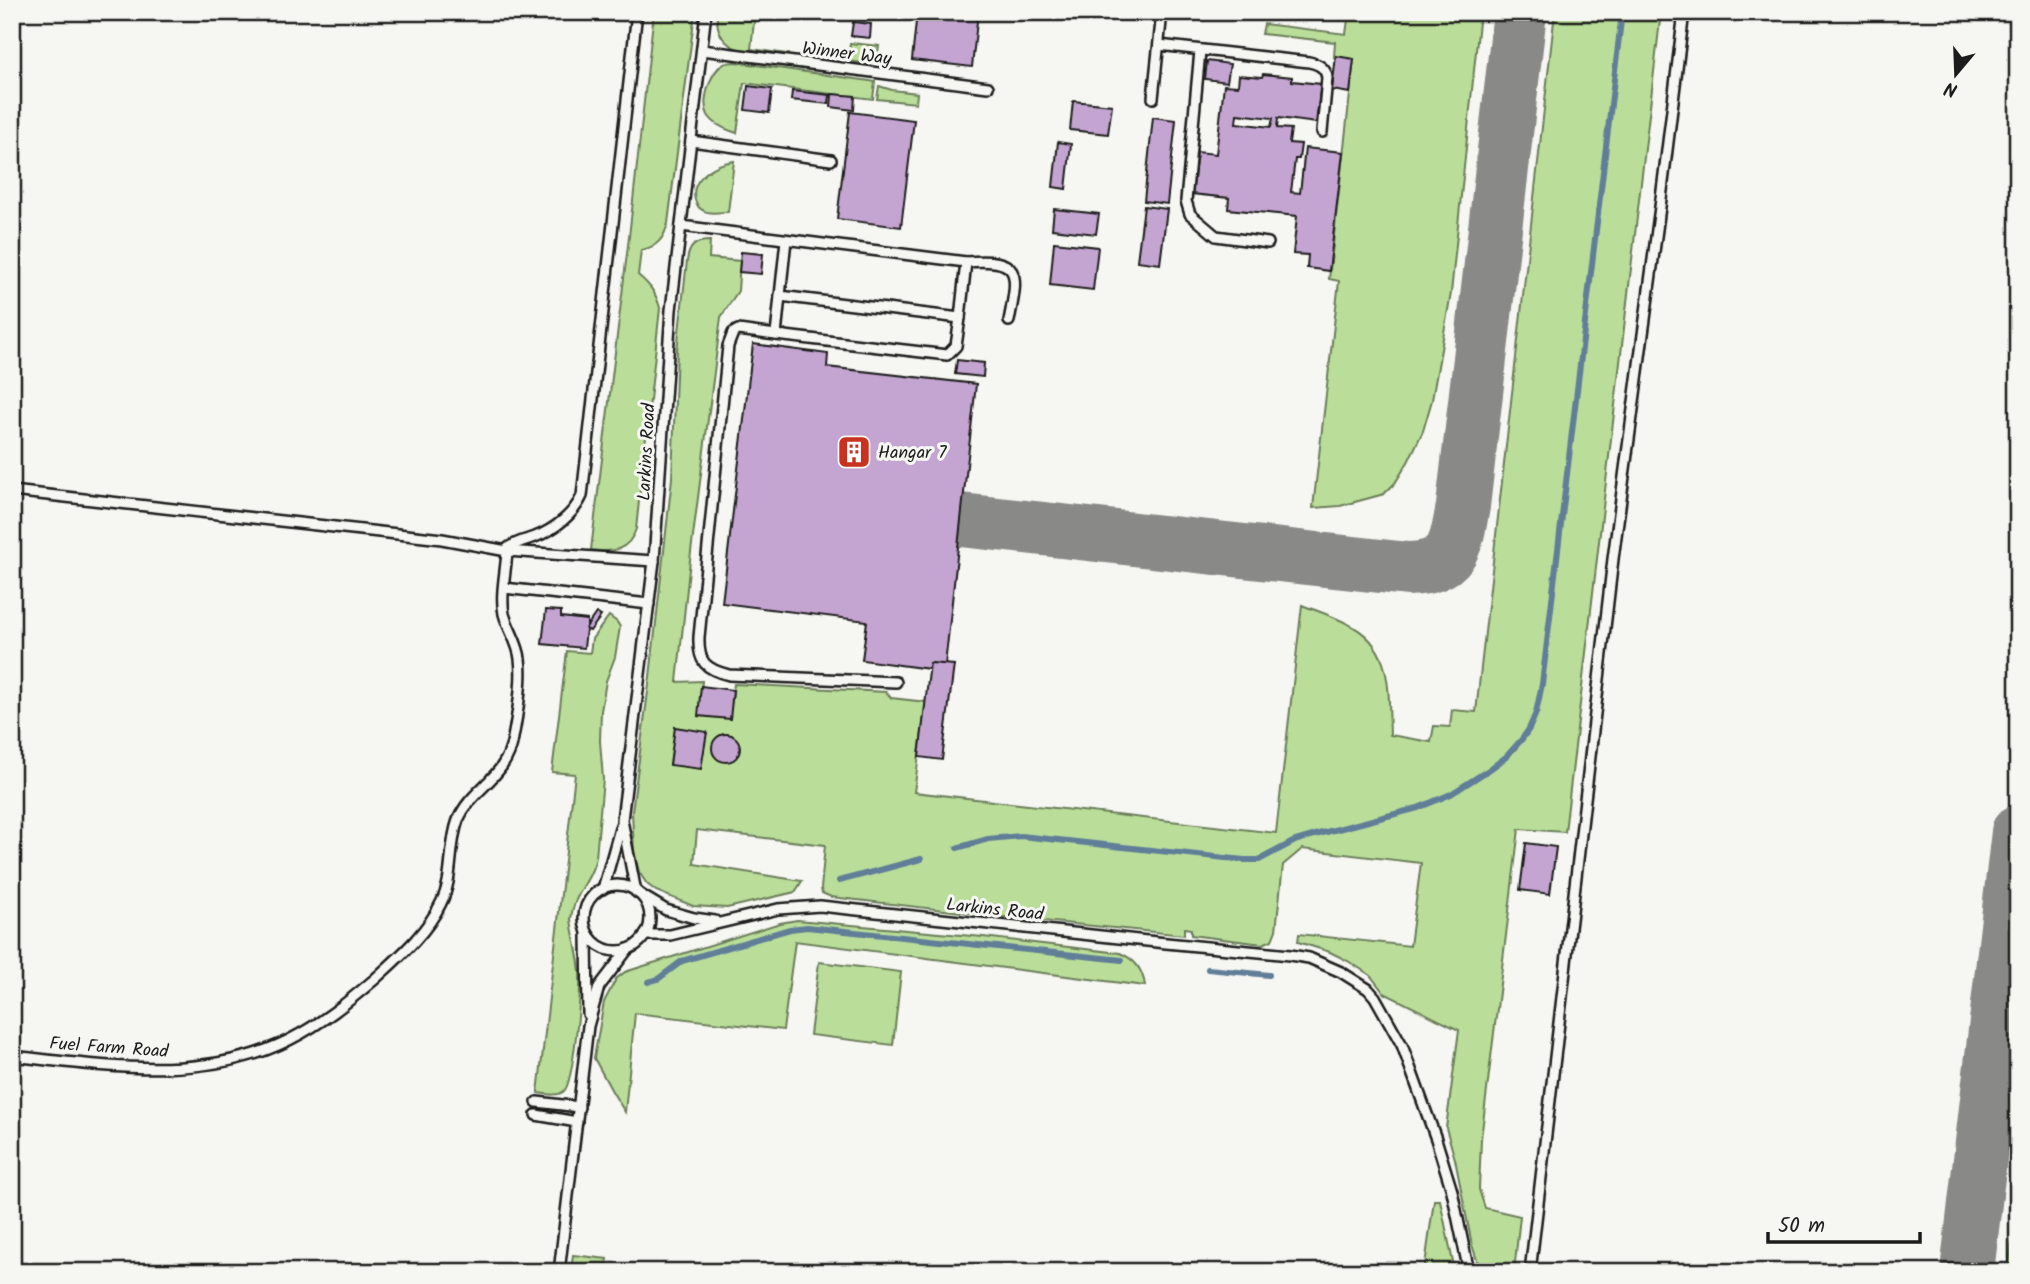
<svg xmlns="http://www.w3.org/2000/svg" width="2030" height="1284" font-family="Kalam,sans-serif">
<rect width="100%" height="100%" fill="#f6f6f2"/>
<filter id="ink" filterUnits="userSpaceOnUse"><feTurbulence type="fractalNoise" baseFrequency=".0143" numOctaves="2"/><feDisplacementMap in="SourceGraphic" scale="14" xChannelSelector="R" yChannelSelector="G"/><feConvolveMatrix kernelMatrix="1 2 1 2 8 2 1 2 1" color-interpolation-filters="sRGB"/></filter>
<g filter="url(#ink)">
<g fill="#bade99" stroke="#6b7d5a" stroke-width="2">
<path d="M 654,12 L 695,12 L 668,223 C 664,239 657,247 641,250 L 638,275 C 650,285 656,293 660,308 L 636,529 C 629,551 611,553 591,550 L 629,237 Z"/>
<path d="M 717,12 L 755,12 L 751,49 L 788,54 L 788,56 C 755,52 714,57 717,12 Z"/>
<path d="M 1349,12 L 1480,12 L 1451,293 L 1432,400 L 1423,431 L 1408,462 L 1395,483 L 1384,494 L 1340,506 L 1313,508 L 1339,281 L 1329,279 L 1354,59 L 1334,57 L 1335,42 L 1262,34 L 1264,24 L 1346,34 Z"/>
<path d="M 1555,12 L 1661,12 L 1565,832 L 1519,829 L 1481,1139 L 1479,1189 L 1485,1208 L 1520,1216 L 1514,1272 L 1481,1272 L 1472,1245 L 1455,1159 L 1446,1128 L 1459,1030 L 1384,993 L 1370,975 L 1348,961 L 1330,952 L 1298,942 L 1299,934 L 1410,946 L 1421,863 L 1302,849 L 1283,865 L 1276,930 L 1272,940 L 1263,944 L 1191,935 L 1191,929 L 1184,928 L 1184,935 L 994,916 L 994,909 L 988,909 L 987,915 L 831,897 L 822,893 L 821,889 L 825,845 L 697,830 L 694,864 L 802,881 L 795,892 L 727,908 L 693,906 L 656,891 L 647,884 L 639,872 L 634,852 L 632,812 L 650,677 L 672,478 L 677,350 L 687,261 C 689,246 695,241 710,241 L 709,258 L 740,261 L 738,291 L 721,317 L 690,560 L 677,682 L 702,681 L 700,701 L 731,706 L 734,684 L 886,692 L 891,698 L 926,702 L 914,792 L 1276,833 L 1302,605 C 1317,611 1333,616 1348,624 C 1394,646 1388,692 1390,735 L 1431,742 L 1434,726 L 1450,727 L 1452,710 L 1476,712 Z"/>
<path d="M 850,43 L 879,46 L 877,57 L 870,64 L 848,61 Z"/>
<path d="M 735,62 L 870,81 L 875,82 L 873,99 L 744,83 L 737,133 C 727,130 714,125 708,115 C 701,102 710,71 724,64 C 725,63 733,62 735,62 Z"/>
<path d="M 879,86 L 892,90 L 917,93 L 916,103 L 877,99 Z"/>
<path d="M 734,161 L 728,212 C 720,212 708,215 701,209 C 698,208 696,202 695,200 C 689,178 717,163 734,161 Z"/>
<path d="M 609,616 L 617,622 L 620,627 L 615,657 L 606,681 L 601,711 L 600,741 L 603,779 L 596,857 C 592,881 573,893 571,919 C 573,937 579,955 580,973 C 581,990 574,1082 564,1091 C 558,1097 546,1094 538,1093 L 575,774 L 552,772 L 567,651 L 590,653 L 592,639 Z"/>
<path d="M 797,920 L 983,937 L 1120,953 C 1135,959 1143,970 1145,986 L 795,941 L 783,1030 L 635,1013 L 625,1112 L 613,1093 L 594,1058 L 604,1002 L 616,979 L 625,972 L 780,923 Z"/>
<path d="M 819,962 L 901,972 L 893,1045 L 810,1035 Z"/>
<path d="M 2018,1189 L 2018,1272 L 2008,1272 Z"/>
<path d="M 1434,1200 L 1440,1200 L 1455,1272 L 1424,1272 Z"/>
<path d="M 573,1255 L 607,1259 L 606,1272 L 571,1272 Z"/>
</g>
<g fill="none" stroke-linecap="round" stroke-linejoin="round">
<g stroke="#607e98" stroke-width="6">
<path d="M 957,848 L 988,839 L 1021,836 L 1244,860 L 1259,860 L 1295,841 L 1315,835 L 1418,808 L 1451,794 L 1490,769 L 1506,757 L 1522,739 L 1529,729 L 1536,713 L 1542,684 L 1622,12"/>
<path d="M 839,881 L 921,859"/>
<path d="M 1208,969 L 1269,975"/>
<path d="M 648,982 L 658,979 L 682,961 L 790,929 L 807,927 L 1122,960"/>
</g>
<g stroke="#898987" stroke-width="54">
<path d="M 961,520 L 1408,569 C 1454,568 1456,546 1463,506 L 1520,12"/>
<path d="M 1967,1272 L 2018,832"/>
</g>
</g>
<g fill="#c4a5d1" stroke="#1c1c1c" stroke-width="2" fill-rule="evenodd">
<path d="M 917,12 L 978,12 L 972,67 L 912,60 Z"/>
<path d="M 853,22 L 871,24 L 870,38 L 851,36 Z"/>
<path d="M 1336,56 L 1354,59 L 1350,93 L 1332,90 Z"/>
<path d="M 1207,61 L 1230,64 L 1227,82 L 1205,79 Z"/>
<path d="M 1263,74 L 1292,77 L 1292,81 L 1321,84 L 1316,123 L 1278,118 L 1277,128 L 1291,129 L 1289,143 L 1301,144 L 1299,159 L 1295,159 L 1291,192 L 1300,193 L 1305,148 L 1343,152 L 1329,271 L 1307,268 L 1308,255 L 1293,254 L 1297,216 L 1228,209 L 1229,198 L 1192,194 L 1197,152 L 1216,154 L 1224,85 L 1238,86 L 1239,75 L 1262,77 ZM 1237,114 L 1273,118 L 1271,127 L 1236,123 Z"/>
<path d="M 748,86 L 772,89 L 769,113 L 745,110 Z"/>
<path d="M 792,91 L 830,95 L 829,104 L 791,100 Z"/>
<path d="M 832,94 L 855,96 L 854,110 L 831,107 Z"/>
<path d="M 1073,101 L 1112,105 L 1108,134 L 1070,130 Z"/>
<path d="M 850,112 L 914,120 L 901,227 L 837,219 Z"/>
<path d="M 1153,117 L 1176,120 L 1167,204 L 1144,201 Z"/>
<path d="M 1058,142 L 1071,144 L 1066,189 L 1053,187 Z"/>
<path d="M 1144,206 L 1167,209 L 1160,264 L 1137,261 Z"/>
<path d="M 1054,209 L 1099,214 L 1096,234 L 1052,229 Z"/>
<path d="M 1054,242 L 1098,247 L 1093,290 L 1050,285 Z"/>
<path d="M 741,252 L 763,254 L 761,274 L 739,272 Z"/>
<path d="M 753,344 L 828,354 L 827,367 L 976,384 L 945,665 L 930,663 L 930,669 L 862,660 L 867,621 L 722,603 Z"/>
<path d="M 957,360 L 984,363 L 983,377 L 955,374 Z"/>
<path d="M 546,610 L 561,611 L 561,617 L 587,620 L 587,626 L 596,613 L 601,616 L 590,631 L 586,629 L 584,648 L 542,644 Z"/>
<path d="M 930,663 L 954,665 L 942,760 L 919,757 Z"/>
<path d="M 701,686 L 733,690 L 730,719 L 698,716 Z"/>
<path d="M 675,727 L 707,732 L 701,769 L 670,765 Z"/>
<circle cx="726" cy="748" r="14"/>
<path d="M 1526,843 L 1556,847 L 1550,894 L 1520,890 Z"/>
</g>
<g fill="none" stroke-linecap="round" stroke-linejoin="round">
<defs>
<g id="service">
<path d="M 706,12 L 671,310 L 654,561 L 622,820 L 636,892 L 666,910 L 694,918 L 715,921"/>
<path d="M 1159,45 L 1309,62 C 1319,64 1326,68 1327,78 L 1322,132"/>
<path d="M 702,50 L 988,87"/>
<path d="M 1200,51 L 1186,201 L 1190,214 L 1216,236 L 1268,243"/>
<path d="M 1153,98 L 1162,12"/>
<path d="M 691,141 L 831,160"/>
<path d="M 681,226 L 966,262 C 1023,257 1018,274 1009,321"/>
<path d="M 786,240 L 780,296 L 960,318 L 966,262"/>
<path d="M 780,296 L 776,335 L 738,330 L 733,333 L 728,346 L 699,637 C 698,662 705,669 729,675 L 896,682"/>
<path d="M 776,335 L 947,355 L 956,346 L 960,318"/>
<path d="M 12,491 L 442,539 L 507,551 L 654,561"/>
<path d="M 507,551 L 508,548 C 516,542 526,540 535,537 C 554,530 574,514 582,496 L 637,12"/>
<path d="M 504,588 L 649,604"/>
<circle cx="617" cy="918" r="33"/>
<path d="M 603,889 L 621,825"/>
<path d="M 587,934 L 588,1014"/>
<path d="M 645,935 L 670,935 L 778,909 L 820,906 L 1166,943 L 1290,955 L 1309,958 L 1341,972 L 1368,989 L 1375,997 L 1402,1045 L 1436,1139 L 1452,1191 L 1469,1272"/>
<path d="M 12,1056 C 104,1066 203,1083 289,1040 C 321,1024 348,1002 375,979 C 399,957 427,933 441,903 C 454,878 448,847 458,820 C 472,787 507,778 513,738 C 517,717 523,680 520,659 C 519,644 508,629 504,614 C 500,595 506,571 507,551"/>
<path d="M 537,1102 L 579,1107"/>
<path d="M 536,1115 L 577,1122"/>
<path d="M 559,1272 L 588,1026 L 599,987 L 628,949"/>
<path d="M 1530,1272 L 1613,559 L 1660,207 L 1684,12"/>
</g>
</defs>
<use href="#service" stroke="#1c1c1c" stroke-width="14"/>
<use href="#service" stroke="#f6f6f2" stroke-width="9"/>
</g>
</g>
<defs>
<symbol id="building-square" viewBox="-11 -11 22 22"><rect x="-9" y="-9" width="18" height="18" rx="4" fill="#c8321e" stroke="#f6f6f2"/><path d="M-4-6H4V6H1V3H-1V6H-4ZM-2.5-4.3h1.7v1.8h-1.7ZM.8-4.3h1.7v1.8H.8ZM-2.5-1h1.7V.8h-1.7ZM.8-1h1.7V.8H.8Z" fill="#fff"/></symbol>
</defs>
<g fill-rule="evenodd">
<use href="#building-square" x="835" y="433" width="38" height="38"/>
</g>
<g text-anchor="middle" stroke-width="6" stroke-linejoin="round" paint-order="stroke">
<g font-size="18" fill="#1c1c1c" stroke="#f6f6f2">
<text transform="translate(847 53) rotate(7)" y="6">Winner Way</text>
<text transform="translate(646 452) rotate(-87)" y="6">Larkins Road</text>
<text transform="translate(995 909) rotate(6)" y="6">Larkins Road</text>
<text transform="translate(109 1047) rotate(4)" y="6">Fuel Farm Road</text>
</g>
<g font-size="18" fill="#1c1c1c" stroke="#f6f6f2" text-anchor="start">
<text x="878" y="458">Hangar 7</text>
</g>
</g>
<rect width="2030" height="1284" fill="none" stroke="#f6f6f2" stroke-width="42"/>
<rect x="21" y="21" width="1988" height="1242" fill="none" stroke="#1c1c1c" stroke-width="2.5" filter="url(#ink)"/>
<g transform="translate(1956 74) rotate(199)" stroke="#f6f6f2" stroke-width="5" paint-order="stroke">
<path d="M0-5L12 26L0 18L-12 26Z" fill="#1c1c1c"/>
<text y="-10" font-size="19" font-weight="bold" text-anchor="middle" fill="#1c1c1c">N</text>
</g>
<path d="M1768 1232v10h152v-10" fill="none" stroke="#1c1c1c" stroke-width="3.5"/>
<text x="1778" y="1232" font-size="21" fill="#1c1c1c" stroke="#f6f6f2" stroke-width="5" paint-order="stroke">50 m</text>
</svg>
